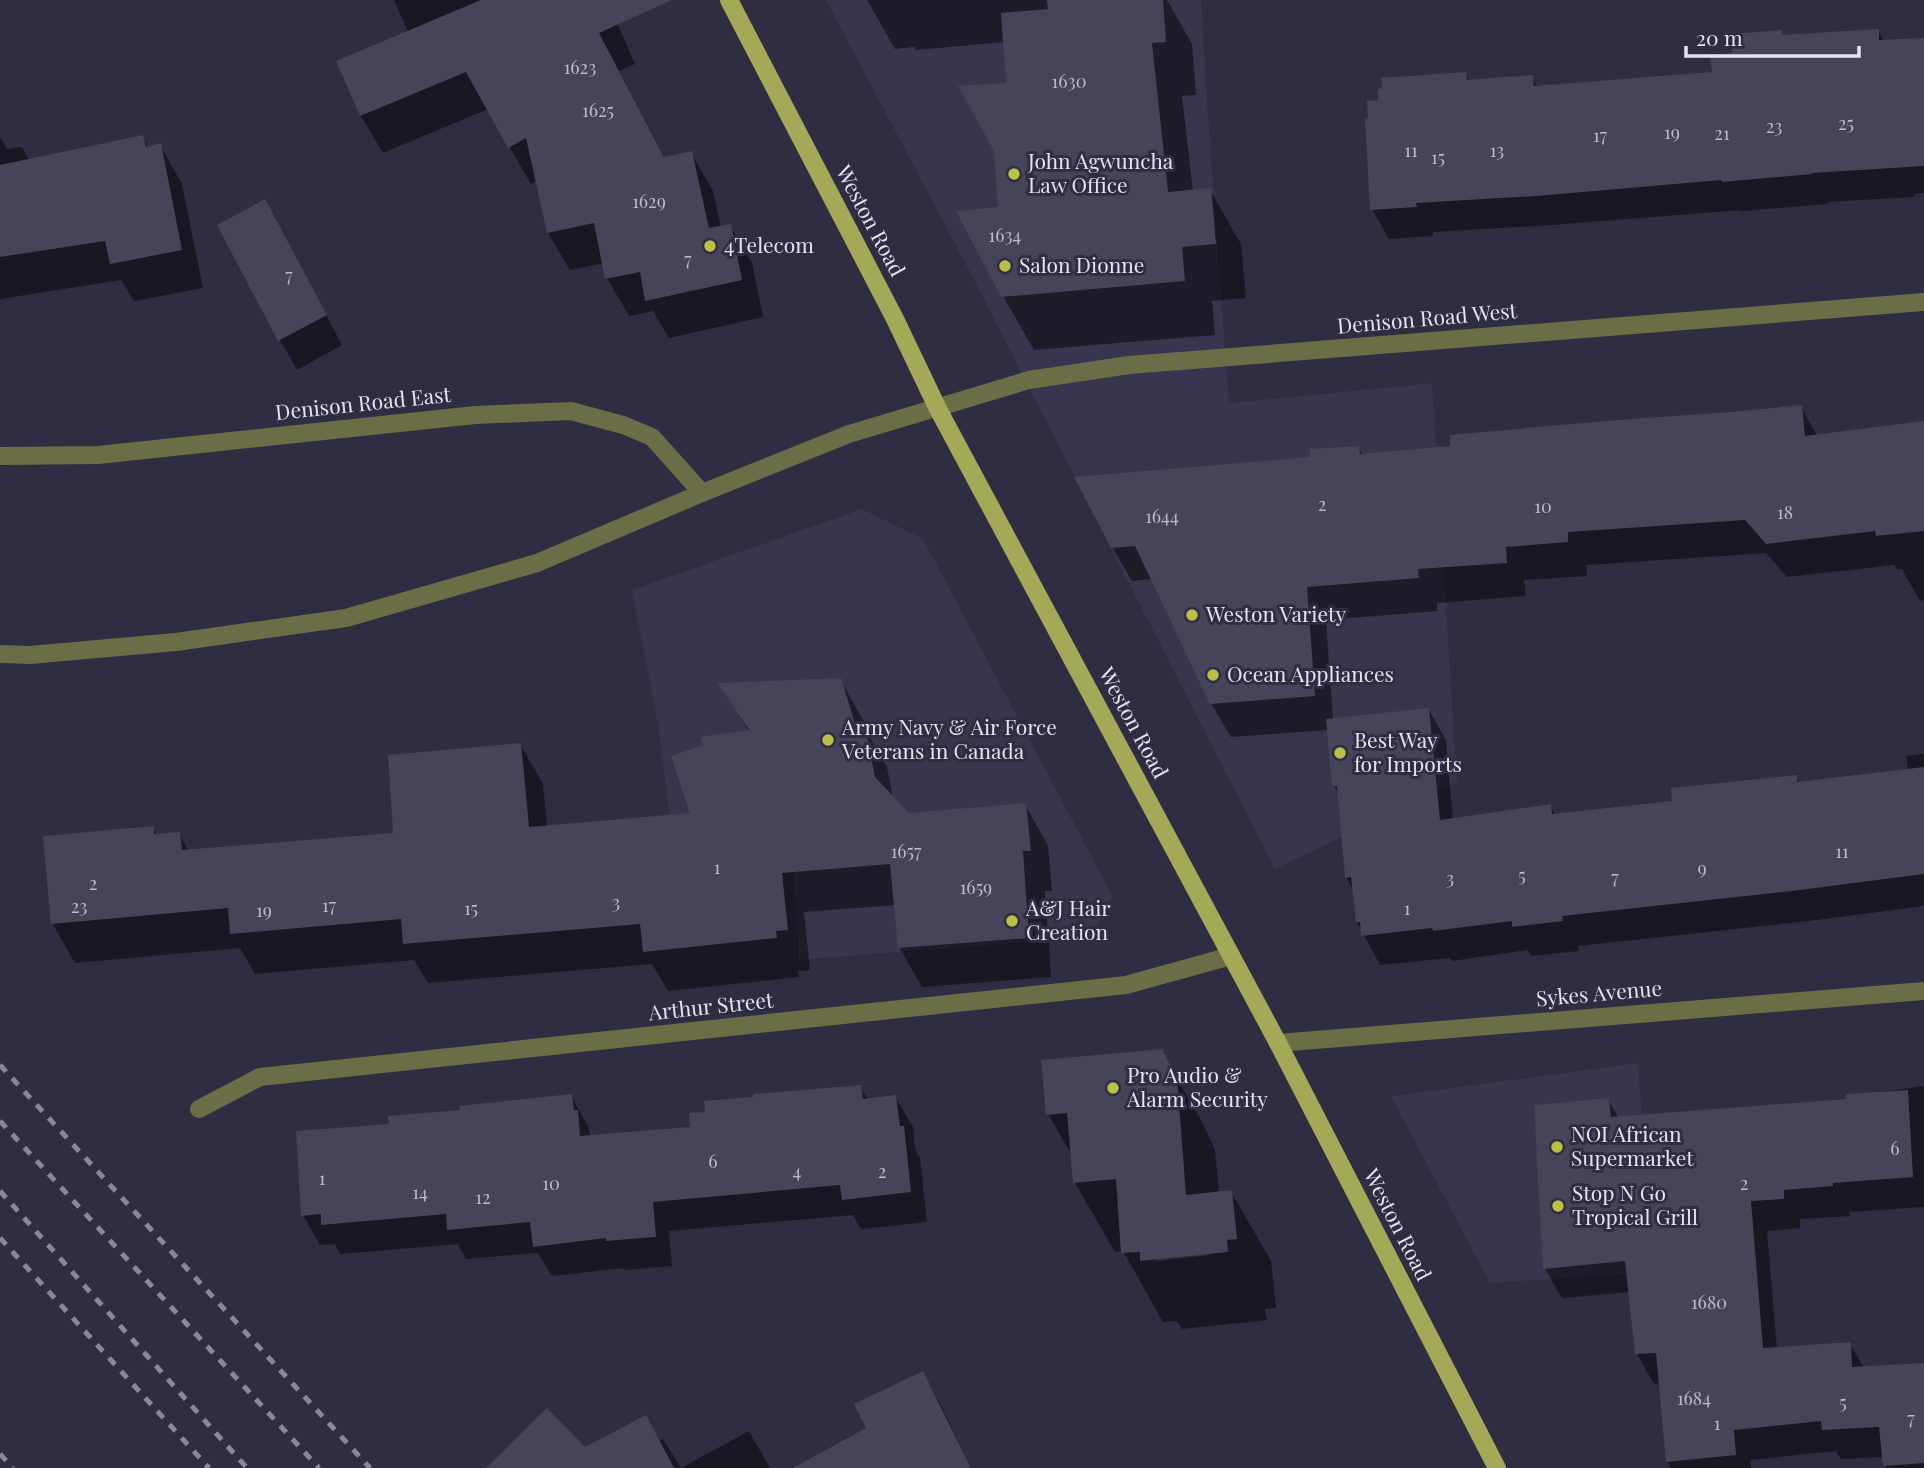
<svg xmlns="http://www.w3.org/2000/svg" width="1924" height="1468" font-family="'Playfair Display',serif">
<rect width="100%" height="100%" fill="#2e2d41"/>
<g fill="#38354e">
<path d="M 826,0 L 1201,0 L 1207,100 L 1229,403 L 1432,383 L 1457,782 L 1275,869 L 970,272 Z"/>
<path d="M 862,509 L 923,539 L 1112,895 L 1092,937 L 798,960 L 793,854 L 670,821 L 659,731 L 632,590 Z"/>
<path d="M 1638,1063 L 1654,1272 L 1490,1283 L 1391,1096 Z"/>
</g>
<g fill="#0007" fill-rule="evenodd">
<path d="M 394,0 L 607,0 L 635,64 L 619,71 L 665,158 L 691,153 L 713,191 L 721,228 L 730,226 L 752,263 L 763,317 L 669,338 L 653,311 L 629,316 L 607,278 L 604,263 L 570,270 L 548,233 L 537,181 L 531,184 L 488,109 L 383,153 L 361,116 L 338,62 L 408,32 Z"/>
<path d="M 867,0 L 1167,0 L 1192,44 L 1196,95 L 1182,96 L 1193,191 L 1210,190 L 1241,244 L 1246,298 L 1212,301 L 1215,335 L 1034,350 L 1003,296 L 1000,208 L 1008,84 L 1005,42 L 916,50 L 914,47 L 895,49 Z"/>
<path d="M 1878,31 L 1884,42 L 1924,40 L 1924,193 L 1914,194 L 1914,197 L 1828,202 L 1828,204 L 1741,211 L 1740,210 L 1553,225 L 1433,232 L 1433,236 L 1389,239 L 1372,209 L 1370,119 L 1380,102 L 1465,74 L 1470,82 L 1532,77 L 1538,88 L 1714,73 L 1734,55 L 1781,32 L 1783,37 Z"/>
<path d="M 0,137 L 7,149 L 22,147 L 30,161 L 142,137 L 149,148 L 160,145 L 182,184 L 203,288 L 134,301 L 121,280 L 0,299 Z"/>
<path d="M 282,231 L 342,345 L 297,370 L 280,340 Z"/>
<path d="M 1801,407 L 1817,436 L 1924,423 L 1924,600 L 1920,601 L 1902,569 L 1897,569 L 1894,565 L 1787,577 L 1766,553 L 1586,565 L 1587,576 L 1524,580 L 1526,596 L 1437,603 L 1437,611 L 1326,620 L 1333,720 L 1429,710 L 1446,740 L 1453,820 L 1550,806 L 1556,816 L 1674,802 L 1796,777 L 1800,784 L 1908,771 L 1906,756 L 1924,754 L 1924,906 L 1809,921 L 1578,946 L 1579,951 L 1531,956 L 1528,950 L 1452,961 L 1450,958 L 1380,965 L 1357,922 L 1354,891 L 1346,877 L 1339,794 L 1334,786 L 1328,730 L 1231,737 L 1211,703 L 1153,579 L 1132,581 L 1112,547 L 1312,458 L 1358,447 L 1363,455 L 1452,447 Z"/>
<path d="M 840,679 L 863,720 L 868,735 L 887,767 L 893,798 L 909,814 L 1025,805 L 1048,845 L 1052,891 L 1045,891 L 1051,977 L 922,987 L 899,947 L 896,905 L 804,912 L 810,970 L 798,971 L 799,977 L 668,991 L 652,964 L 428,983 L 414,960 L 255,974 L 240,948 L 75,963 L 52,923 L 153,828 L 157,836 L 179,834 L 189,852 L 395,835 L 520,744 L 543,784 L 547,827 L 692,815 L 749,732 L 721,684 Z"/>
<path d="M 1161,1051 L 1201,1120 L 1215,1150 L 1219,1193 L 1231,1192 L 1271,1261 L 1276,1308 L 1265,1309 L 1267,1320 L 1182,1329 L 1177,1321 L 1163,1322 L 1123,1251 L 1115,1252 L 1075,1183 L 1073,1157 L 1048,1114 ZM 1209,1252 L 1210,1255 L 1156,1261 L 1156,1257 Z"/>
<path d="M 1924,1086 L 1924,1207 L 1849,1212 L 1850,1216 L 1800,1219 L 1800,1228 L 1767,1231 L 1777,1349 L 1850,1344 L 1864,1368 L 1924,1365 L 1924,1468 L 1886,1468 L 1884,1457 L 1841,1459 L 1836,1451 L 1750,1460 L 1751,1468 L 1671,1468 L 1667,1461 L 1661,1383 L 1654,1384 L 1637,1354 L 1630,1292 L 1562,1298 L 1545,1269 L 1608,1100 L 1619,1118 L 1848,1101 L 1881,1093 L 1881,1092 Z"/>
<path d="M 860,1087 L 868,1100 L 895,1097 L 913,1127 L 915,1149 L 920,1158 L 927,1222 L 861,1229 L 853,1215 L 669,1231 L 672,1266 L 625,1270 L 624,1268 L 552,1276 L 538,1253 L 466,1259 L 458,1244 L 340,1254 L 335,1244 L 320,1245 L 303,1215 L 391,1125 L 462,1111 L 571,1096 L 588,1126 L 591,1137 L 692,1128 Z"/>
<path d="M 923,1373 L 940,1403 L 971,1468 L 796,1468 L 868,1429 Z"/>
<path d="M 749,1431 L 770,1468 L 488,1468 L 584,1449 L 659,1441 L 663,1439 L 681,1468 Z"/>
</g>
<g fill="#464459">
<path d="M 481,0 L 672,0 L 599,33 L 664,157 L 692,151 L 709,228 L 731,224 L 742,280 L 645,301 L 640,272 L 605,279 L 594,223 L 547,233 L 526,138 L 508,148 L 466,72 L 360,116 L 336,61 Z"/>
<path d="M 1047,0 L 1163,0 L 1166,42 L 1152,43 L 1168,192 L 1211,188 L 1216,244 L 1182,247 L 1185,281 L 1001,297 L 956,211 L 998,207 L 994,151 L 958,86 L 1006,83 L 1001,13 L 1048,9 Z"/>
<path d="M 1879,29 L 1879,40 L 1924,38 L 1924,166 L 1812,173 L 1812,174 L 1722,182 L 1722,180 L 1536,196 L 1416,203 L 1417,207 L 1370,210 L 1365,118 L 1368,118 L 1367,101 L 1378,100 L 1378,89 L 1382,88 L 1381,78 L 1466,72 L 1467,80 L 1533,75 L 1534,86 L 1712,72 L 1710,55 L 1732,53 L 1731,34 L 1782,30 L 1782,35 Z"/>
<path d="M 143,135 L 146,147 L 161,143 L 182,250 L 110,264 L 105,241 L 0,257 L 0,165 Z"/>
<path d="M 265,199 L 327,315 L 278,341 L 217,225 Z"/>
<path d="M 1802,405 L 1805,436 L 1924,421 L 1924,531 L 1876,536 L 1875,531 L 1766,544 L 1745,520 L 1568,532 L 1568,542 L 1506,547 L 1507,563 L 1418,569 L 1419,578 L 1307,587 L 1315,696 L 1210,704 L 1135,546 L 1111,548 L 1074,477 L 1310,457 L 1310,449 L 1359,446 L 1360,454 L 1450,446 L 1450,435 L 1617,420 L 1731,412 Z"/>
<path d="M 841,678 L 856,727 L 865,725 L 875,777 L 909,813 L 1026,803 L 1031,851 L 1023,851 L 1029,938 L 898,948 L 890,864 L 782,873 L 788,930 L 776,931 L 777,938 L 643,952 L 640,924 L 403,944 L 401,919 L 230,934 L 228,908 L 51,924 L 43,836 L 154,826 L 154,834 L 180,832 L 182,850 L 393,833 L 388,755 L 521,743 L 529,827 L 690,813 L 671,756 L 703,745 L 700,737 L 749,730 L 718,683 Z"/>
<path d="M 1429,708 L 1440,820 L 1551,804 L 1552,814 L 1672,801 L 1671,788 L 1797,775 L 1797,782 L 1924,767 L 1924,874 L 1792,891 L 1562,916 L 1563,921 L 1512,927 L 1512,921 L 1433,931 L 1432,928 L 1361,936 L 1360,922 L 1356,922 L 1351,877 L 1345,878 L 1337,786 L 1332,786 L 1326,719 Z"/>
<path d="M 1162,1049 L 1177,1079 L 1186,1195 L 1232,1190 L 1237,1239 L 1227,1240 L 1228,1252 L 1140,1261 L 1140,1252 L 1121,1253 L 1116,1179 L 1073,1183 L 1067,1113 L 1046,1115 L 1041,1060 Z"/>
<path d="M 861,1085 L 863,1099 L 896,1095 L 900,1126 L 904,1126 L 911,1192 L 842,1200 L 840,1185 L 653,1202 L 656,1237 L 606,1241 L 606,1238 L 533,1247 L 530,1222 L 447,1230 L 446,1214 L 321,1225 L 321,1214 L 301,1216 L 296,1131 L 389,1124 L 388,1116 L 460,1110 L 459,1106 L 572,1094 L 574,1110 L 578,1110 L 580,1136 L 690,1127 L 689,1113 L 705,1112 L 704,1101 L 753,1097 L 753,1094 Z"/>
<path d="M 1908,1090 L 1913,1177 L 1833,1183 L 1833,1186 L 1784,1190 L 1784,1199 L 1751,1201 L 1763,1348 L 1851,1342 L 1852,1367 L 1924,1363 L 1924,1463 L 1883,1466 L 1879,1427 L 1822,1430 L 1821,1421 L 1734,1430 L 1736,1455 L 1666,1462 L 1656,1353 L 1635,1354 L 1625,1261 L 1543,1269 L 1534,1105 L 1609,1098 L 1611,1117 L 1846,1099 L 1846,1094 Z"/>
<path d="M 923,1371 L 971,1468 L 793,1468 L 866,1428 L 854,1404 Z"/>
<path d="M 547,1408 L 585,1447 L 646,1415 L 674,1468 L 486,1468 Z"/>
</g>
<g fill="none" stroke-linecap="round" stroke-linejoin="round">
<g stroke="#6a6d46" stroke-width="18">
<path d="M 0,456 L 98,455 L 475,415 L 571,411 L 623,425 L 652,437 L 702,493"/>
<path d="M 0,654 L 30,655 L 176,642 L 346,618 L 537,563 L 702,493 L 849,434 L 1029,380 L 1129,365 L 1924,302"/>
<path d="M 1278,1043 L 1924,991"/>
<path d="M 199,1109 L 260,1077 L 1126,985 L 1231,956"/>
</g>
<path stroke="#a3a956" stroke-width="18" d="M 729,0 L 895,319 L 938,409 L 1278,1043 L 1497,1468"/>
<g stroke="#898899" stroke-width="5" stroke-dasharray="9 9" stroke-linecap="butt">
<path d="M 0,1065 L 370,1468"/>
<path d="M 0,1121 L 319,1468"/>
<path d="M 0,1191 L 247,1468"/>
<path d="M 0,1238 L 209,1468"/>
<path d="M 0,1454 L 13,1468"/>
</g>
</g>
<g fill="#bac046" stroke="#2e2d41" stroke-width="2.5">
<circle cx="1014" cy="174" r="7"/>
<circle cx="710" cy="246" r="7"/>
<circle cx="1005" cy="266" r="7"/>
<circle cx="1192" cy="615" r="7"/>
<circle cx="1213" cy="675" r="7"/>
<circle cx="828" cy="740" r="7"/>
<circle cx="1340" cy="753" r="7"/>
<circle cx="1012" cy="921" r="7"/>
<circle cx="1113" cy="1088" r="7"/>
<circle cx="1557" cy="1147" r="7"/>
<circle cx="1558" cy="1206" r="7"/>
</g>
<g text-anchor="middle" stroke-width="6" stroke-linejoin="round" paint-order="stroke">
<g font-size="18" fill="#bcbbcb">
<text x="580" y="74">1623</text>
<text x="1069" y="88">1630</text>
<text x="598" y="117">1625</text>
<text x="1846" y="130">25</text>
<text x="1774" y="133">23</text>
<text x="1672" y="139">19</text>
<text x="1722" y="140">21</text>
<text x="1600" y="142">17</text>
<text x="1411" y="157">11</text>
<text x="1497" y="157">13</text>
<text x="1438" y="164">15</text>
<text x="649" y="208">1629</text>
<text x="1005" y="242">1634</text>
<text x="688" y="266">7</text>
<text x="289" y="282">7</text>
<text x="1322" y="511">2</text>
<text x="1543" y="513">10</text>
<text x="1785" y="519">18</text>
<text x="1162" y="523">1644</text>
<text x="906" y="858">1657</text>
<text x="1842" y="858">11</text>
<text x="717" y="874">1</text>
<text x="1702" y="875">9</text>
<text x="1522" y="882">5</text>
<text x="1615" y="884">7</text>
<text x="1450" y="885">3</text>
<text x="93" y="890">2</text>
<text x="976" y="894">1659</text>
<text x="616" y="909">3</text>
<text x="329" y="912">17</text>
<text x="79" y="913">23</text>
<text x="471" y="915">15</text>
<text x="1407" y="915">1</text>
<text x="264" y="917">19</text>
<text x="1895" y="1155">6</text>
<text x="713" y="1168">6</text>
<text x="797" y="1178">4</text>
<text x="882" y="1178">2</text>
<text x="322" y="1185">1</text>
<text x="551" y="1190">10</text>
<text x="1744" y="1190">2</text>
<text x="420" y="1199">14</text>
<text x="483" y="1204">12</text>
<text x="1709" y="1309">1680</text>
<text x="1694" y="1405">1684</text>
<text x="1843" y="1409">5</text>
<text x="1911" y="1425">7</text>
<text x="1717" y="1430">1</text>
</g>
<g font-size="21" fill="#e4e3f1" stroke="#2e2d41" text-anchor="start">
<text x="1028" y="169">John Agwuncha<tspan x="1028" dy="24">Law Office</tspan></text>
<text x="724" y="253">4Telecom</text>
<text x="1019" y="273">Salon Dionne</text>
<text x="1206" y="622">Weston Variety</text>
<text x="1227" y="682">Ocean Appliances</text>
<text x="842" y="735">Army Navy &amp; Air Force<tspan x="842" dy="24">Veterans in Canada</tspan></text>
<text x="1354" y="748">Best Way<tspan x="1354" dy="24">for Imports</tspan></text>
<text x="1026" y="916">A&amp;J Hair<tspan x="1026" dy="24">Creation</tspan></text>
<text x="1127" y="1083">Pro Audio &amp;<tspan x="1127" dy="24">Alarm Security</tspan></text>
<text x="1571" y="1142">NOI African<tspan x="1571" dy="24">Supermarket</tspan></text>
<text x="1572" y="1201">Stop N Go<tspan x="1572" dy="24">Tropical Grill</tspan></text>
</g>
<g font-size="21" fill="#e4e3f1" stroke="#2e2d41">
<text transform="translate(870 221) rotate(62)" y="7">Weston Road</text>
<text transform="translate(1427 319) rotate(-5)" y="7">Denison Road West</text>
<text transform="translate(363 404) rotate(-6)" y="7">Denison Road East</text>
<text transform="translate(1133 723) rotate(62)" y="7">Weston Road</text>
<text transform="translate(1599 994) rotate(-5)" y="7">Sykes Avenue</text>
<text transform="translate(711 1007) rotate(-6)" y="7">Arthur Street</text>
<text transform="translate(1397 1225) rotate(63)" y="7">Weston Road</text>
</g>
</g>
<path d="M1686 46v10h173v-10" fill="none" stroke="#e4e3f1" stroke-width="3.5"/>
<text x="1696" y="46" font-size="21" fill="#e4e3f1" stroke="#2e2d41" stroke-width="5" paint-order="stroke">20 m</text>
</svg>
